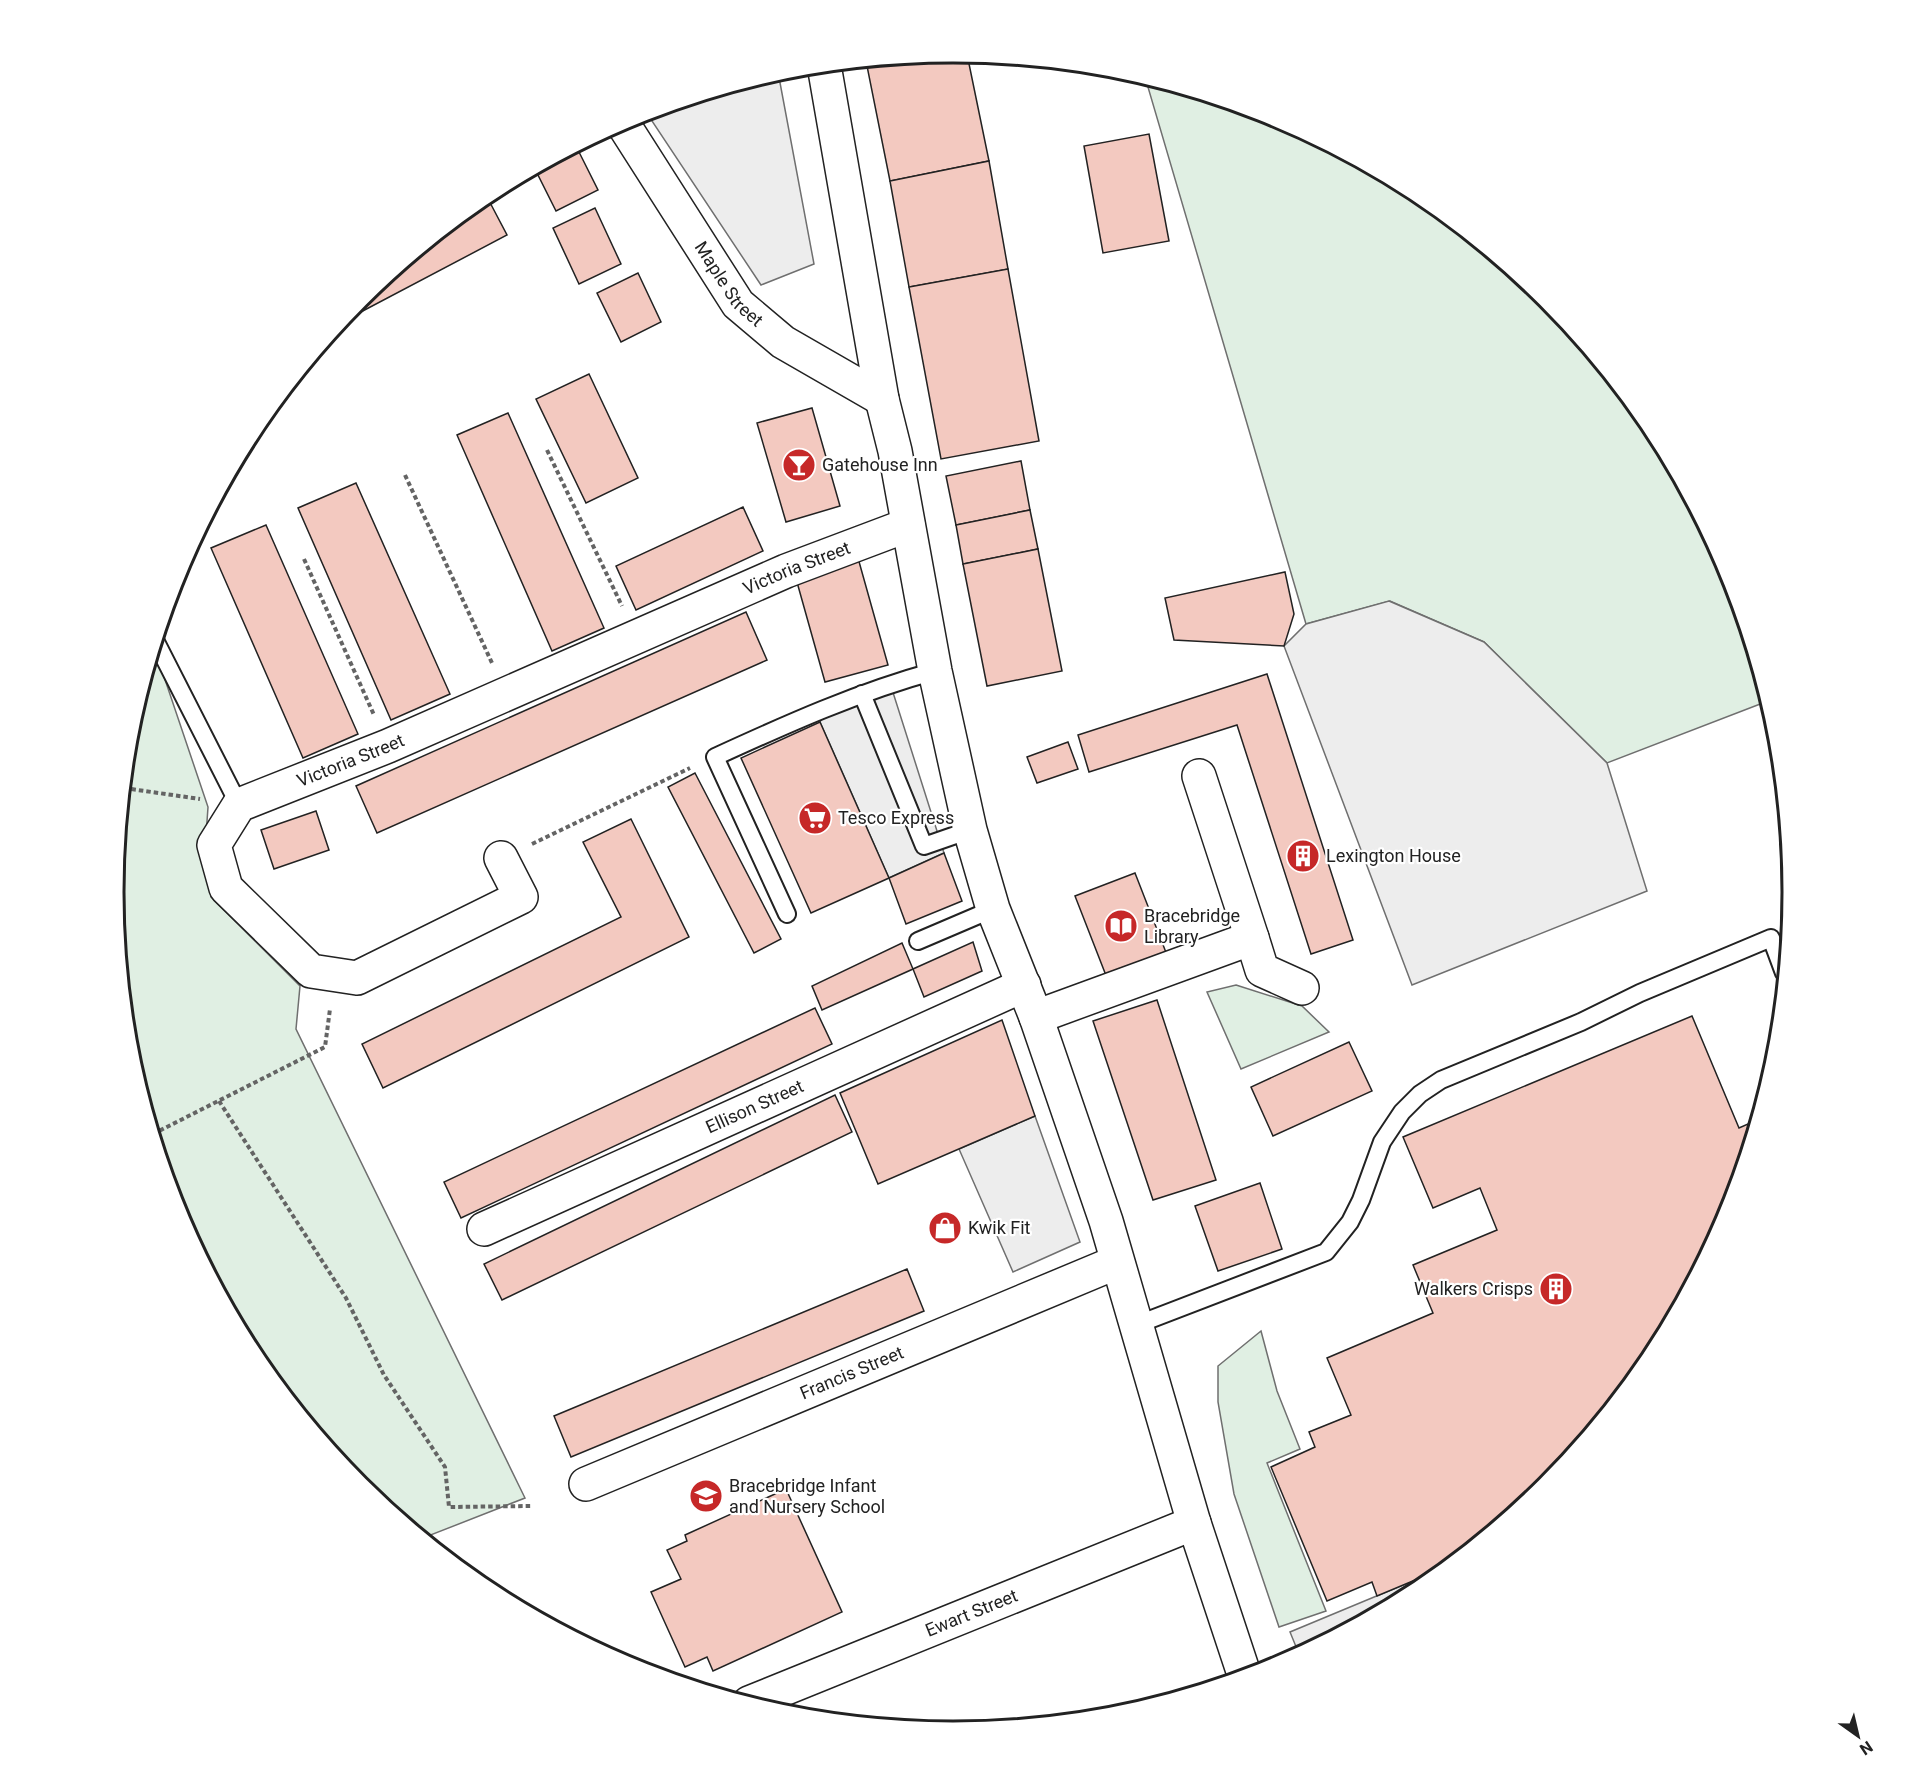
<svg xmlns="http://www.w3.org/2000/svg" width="1906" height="1784" font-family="Roboto,sans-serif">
<rect width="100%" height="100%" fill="#fff"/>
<g fill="#e0efe3" stroke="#6f6f6f" stroke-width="1.5">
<path d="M 1145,77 L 1275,117 L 1420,194 L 1547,299 L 1651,426 L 1729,571 L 1768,701 L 1607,763 L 1484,642 L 1390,601 L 1306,624 Z"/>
<path d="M 154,647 L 208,807 L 206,836 L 211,897 L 300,986 L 296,1029 L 525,1498 L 423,1538 L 359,1485 L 255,1358 L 177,1213 L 130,1055 L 114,892 L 130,728 Z"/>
<path d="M 1236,985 L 1302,1006 L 1329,1032 L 1241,1069 L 1207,992 Z"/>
<path d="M 1261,1331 L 1277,1391 L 1300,1449 L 1267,1463 L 1326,1611 L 1279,1627 L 1234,1494 L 1218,1402 L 1218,1366 Z"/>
</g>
<g fill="#ededed" stroke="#6f6f6f" stroke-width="1.5">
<path d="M 778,72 L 814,264 L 761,285 L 646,112 Z"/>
<path d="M 1389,601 L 1484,642 L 1607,763 L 1647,891 L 1412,985 L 1284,646 L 1306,624 Z"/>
<path d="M 890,683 L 944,853 L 889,878 L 820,722 L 828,706 Z"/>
<path d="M 1035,1116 L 1080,1242 L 1013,1272 L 959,1149 Z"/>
<path d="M 1439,1570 L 1440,1573 L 1419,1590 L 1299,1654 L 1290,1632 Z"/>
</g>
<g fill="#f3c9c0" stroke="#222" stroke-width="1.5">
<path d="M 953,53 L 967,54 L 989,161 L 890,181 L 866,61 Z"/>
<path d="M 1149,134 L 1169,241 L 1103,253 L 1084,146 Z"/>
<path d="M 577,148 L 598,190 L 556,211 L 535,169 Z"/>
<path d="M 989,161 L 1008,269 L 909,287 L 890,181 Z"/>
<path d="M 486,195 L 507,235 L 338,324 L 360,298 Z"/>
<path d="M 595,208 L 621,264 L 579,284 L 553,228 Z"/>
<path d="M 1008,269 L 1039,441 L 941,459 L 909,287 Z"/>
<path d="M 638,273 L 661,322 L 621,342 L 597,293 Z"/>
<path d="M 589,374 L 638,478 L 586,503 L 536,399 Z"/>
<path d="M 812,408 L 840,506 L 786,522 L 757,423 Z"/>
<path d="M 508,413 L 604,628 L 552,651 L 457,435 Z"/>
<path d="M 1021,461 L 1030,510 L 956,525 L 946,476 Z"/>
<path d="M 356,483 L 450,694 L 391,720 L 298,508 Z"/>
<path d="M 743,507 L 763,551 L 636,610 L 616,566 Z"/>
<path d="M 1030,510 L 1038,549 L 963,564 L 956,525 Z"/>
<path d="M 266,525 L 358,734 L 303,758 L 211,548 Z"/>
<path d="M 1038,549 L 1062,671 L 987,686 L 963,564 Z"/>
<path d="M 858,558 L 888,665 L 825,682 L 795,575 Z"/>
<path d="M 1285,572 L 1294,614 L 1284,646 L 1174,640 L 1165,598 Z"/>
<path d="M 746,612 L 767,660 L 377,833 L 356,786 Z"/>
<path d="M 1267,674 L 1353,940 L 1311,954 L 1237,725 L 1089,772 L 1078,735 Z"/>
<path d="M 820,722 L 889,878 L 811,913 L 741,758 Z"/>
<path d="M 1068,742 L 1078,769 L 1037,783 L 1027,757 Z"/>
<path d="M 695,773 L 781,939 L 754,953 L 668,787 Z"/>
<path d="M 316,811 L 329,850 L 274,869 L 261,830 Z"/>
<path d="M 631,819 L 689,937 L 383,1088 L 362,1044 L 621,917 L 583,842 Z"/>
<path d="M 944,853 L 962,901 L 906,924 L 889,878 Z"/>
<path d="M 1135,873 L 1167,955 L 1107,978 L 1075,896 Z"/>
<path d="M 973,942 L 982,971 L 924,997 L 913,969 Z"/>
<path d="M 902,943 L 913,969 L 822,1010 L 812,986 Z"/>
<path d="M 1157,1000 L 1216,1180 L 1153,1200 L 1093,1021 Z"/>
<path d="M 815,1008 L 832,1044 L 461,1218 L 444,1182 Z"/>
<path d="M 1692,1016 L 1739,1128 L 1757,1120 L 1728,1214 L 1651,1359 L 1546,1486 L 1440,1573 L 1439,1570 L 1377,1596 L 1372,1582 L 1327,1601 L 1271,1467 L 1315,1447 L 1309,1432 L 1351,1415 L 1327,1358 L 1433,1313 L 1413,1265 L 1497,1230 L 1480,1188 L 1433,1208 L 1403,1137 Z"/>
<path d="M 1002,1020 L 1035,1116 L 878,1184 L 840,1093 Z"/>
<path d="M 1349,1042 L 1372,1091 L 1273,1136 L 1251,1087 Z"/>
<path d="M 835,1095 L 852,1132 L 502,1300 L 484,1264 Z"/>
<path d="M 1260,1183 L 1282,1249 L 1218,1271 L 1195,1206 Z"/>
<path d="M 907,1269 L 924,1311 L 571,1457 L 554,1416 Z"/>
<path d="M 786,1489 L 842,1612 L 713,1671 L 707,1657 L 685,1667 L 651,1592 L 681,1579 L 667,1550 L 687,1541 L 685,1535 Z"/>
</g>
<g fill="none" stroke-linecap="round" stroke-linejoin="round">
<defs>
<g id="lane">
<path d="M 156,642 L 239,805"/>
<path d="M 862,694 L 924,846 L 970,830"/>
<path d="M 787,914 L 715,757 C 787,724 858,692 935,671"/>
<path d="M 918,941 L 993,909"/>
<path d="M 1136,1325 L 1326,1252 L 1350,1222 L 1361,1200 L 1382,1142 L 1402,1112 L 1420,1094 L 1441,1080 L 1581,1022 L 1640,993 L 1771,938 L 1784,973"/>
</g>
<g id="street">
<path id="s1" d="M 620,123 L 625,127 L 738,304 L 783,342 L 882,399"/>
<path id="s2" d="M 501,858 L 521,897 L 357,978 L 311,971 L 226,888 L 214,845 L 239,805 L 388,746 L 786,571 L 908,525"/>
<path d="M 1252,938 L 1262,970 L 1302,988"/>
<path d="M 1036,1017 L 1252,938 L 1199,776"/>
<path id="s3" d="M 484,1229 L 1024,985"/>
<path id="s4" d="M 586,1484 L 1117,1262"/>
<path id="s5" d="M 749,1703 L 1194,1523"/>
</g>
<path id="primary" d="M 824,65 L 882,399 L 895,451 L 935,671 L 970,830 L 993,909 L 1036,1017 L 1106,1221 L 1194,1523 L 1245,1677"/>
</defs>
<use href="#lane" stroke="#222" stroke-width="20"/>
<use href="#street" stroke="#222" stroke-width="36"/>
<use href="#primary" stroke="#222" stroke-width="36"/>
<g stroke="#646464" stroke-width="4" stroke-dasharray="4.5 3" stroke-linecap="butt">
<path d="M 547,450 L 622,606"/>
<path d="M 405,475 L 492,663"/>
<path d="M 304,559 L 374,715"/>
<path d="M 124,788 L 200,799"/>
<path d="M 532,844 L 690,768"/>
<path d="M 219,1101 L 346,1298 L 384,1375 L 445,1467 L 449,1507 L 531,1506"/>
<path d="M 153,1134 L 325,1047 L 330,1009"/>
</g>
<use href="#lane" stroke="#fff" stroke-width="16"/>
<use href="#street" stroke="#fff" stroke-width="33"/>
<use href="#primary" stroke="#fff" stroke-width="33"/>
</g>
<defs>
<symbol id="bar-disc" viewBox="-11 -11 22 22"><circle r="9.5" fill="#c62828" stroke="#fff"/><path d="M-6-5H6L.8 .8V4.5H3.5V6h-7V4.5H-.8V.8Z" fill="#fff"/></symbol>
<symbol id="supermarket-disc" viewBox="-11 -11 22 22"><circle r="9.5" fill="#c62828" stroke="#fff"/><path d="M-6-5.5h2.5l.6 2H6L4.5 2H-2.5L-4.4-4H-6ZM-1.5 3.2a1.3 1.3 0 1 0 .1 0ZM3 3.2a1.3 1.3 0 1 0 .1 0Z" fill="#fff"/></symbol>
<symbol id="building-disc" viewBox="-11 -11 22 22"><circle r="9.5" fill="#c62828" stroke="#fff"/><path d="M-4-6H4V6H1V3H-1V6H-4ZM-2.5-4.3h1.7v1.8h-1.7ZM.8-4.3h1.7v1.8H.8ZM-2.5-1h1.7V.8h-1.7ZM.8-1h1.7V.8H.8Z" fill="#fff"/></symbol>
<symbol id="library-disc" viewBox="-11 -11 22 22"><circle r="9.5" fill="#c62828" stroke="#fff"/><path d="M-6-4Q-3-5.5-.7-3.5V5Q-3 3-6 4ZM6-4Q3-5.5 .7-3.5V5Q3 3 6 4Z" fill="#fff"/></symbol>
<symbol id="shop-disc" viewBox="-11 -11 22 22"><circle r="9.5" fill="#c62828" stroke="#fff"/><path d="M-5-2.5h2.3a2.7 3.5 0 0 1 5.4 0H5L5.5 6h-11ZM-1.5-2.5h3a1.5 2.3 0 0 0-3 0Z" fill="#fff"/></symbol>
<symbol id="school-disc" viewBox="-11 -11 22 22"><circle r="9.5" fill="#c62828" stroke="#fff"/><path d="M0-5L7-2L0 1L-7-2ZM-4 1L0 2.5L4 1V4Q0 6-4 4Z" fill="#fff"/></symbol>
</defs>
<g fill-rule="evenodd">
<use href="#bar-disc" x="780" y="446" width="38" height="38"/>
<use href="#supermarket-disc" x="796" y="799" width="38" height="38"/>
<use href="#building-disc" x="1284" y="837" width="38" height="38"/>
<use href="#library-disc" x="1102" y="907" width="38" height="38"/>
<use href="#shop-disc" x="926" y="1209" width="38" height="38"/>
<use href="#building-disc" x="1537" y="1270" width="38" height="38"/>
<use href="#school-disc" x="687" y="1477" width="38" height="38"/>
</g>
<g text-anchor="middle" stroke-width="4.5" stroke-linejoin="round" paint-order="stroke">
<g font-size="18" fill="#222" stroke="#fff">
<text dy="6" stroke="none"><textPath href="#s1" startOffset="195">Maple Street</textPath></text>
<text dy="6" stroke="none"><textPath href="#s2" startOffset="1090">Victoria Street</textPath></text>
<text dy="6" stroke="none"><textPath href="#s2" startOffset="604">Victoria Street</textPath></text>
<text dy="6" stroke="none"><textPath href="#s3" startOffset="297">Ellison Street</textPath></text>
<text dy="6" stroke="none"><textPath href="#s4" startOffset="288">Francis Street</textPath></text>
<text dy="6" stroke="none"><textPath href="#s5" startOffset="240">Ewart Street</textPath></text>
</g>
<g font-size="18" fill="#222" stroke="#fff" text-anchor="start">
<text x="822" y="471">Gatehouse Inn</text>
<text x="838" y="824">Tesco Express</text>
<text x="1326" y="862">Lexington House</text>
<text x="1144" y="922">Bracebridge<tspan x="1144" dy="21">Library</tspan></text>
<text x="968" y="1234">Kwik Fit</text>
<text x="1533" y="1295" text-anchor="end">Walkers Crisps</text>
<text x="729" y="1492">Bracebridge Infant<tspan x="729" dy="21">and Nursery School</tspan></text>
</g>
</g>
<path d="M0 0H1906V1784H0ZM124 892a829 829 0 1 1 1658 0a829 829 0 1 1-1658 0Z" fill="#fff" fill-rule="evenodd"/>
<path fill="none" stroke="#222" stroke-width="3" d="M124 892a829 829 0 1 1 1658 0a829 829 0 1 1-1658 0Z"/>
<g transform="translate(1858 1736) rotate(146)" stroke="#ffffff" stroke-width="4.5" paint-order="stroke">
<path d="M0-4.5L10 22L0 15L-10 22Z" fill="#222222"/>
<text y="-9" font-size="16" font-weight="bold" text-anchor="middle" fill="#222222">N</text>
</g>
</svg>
